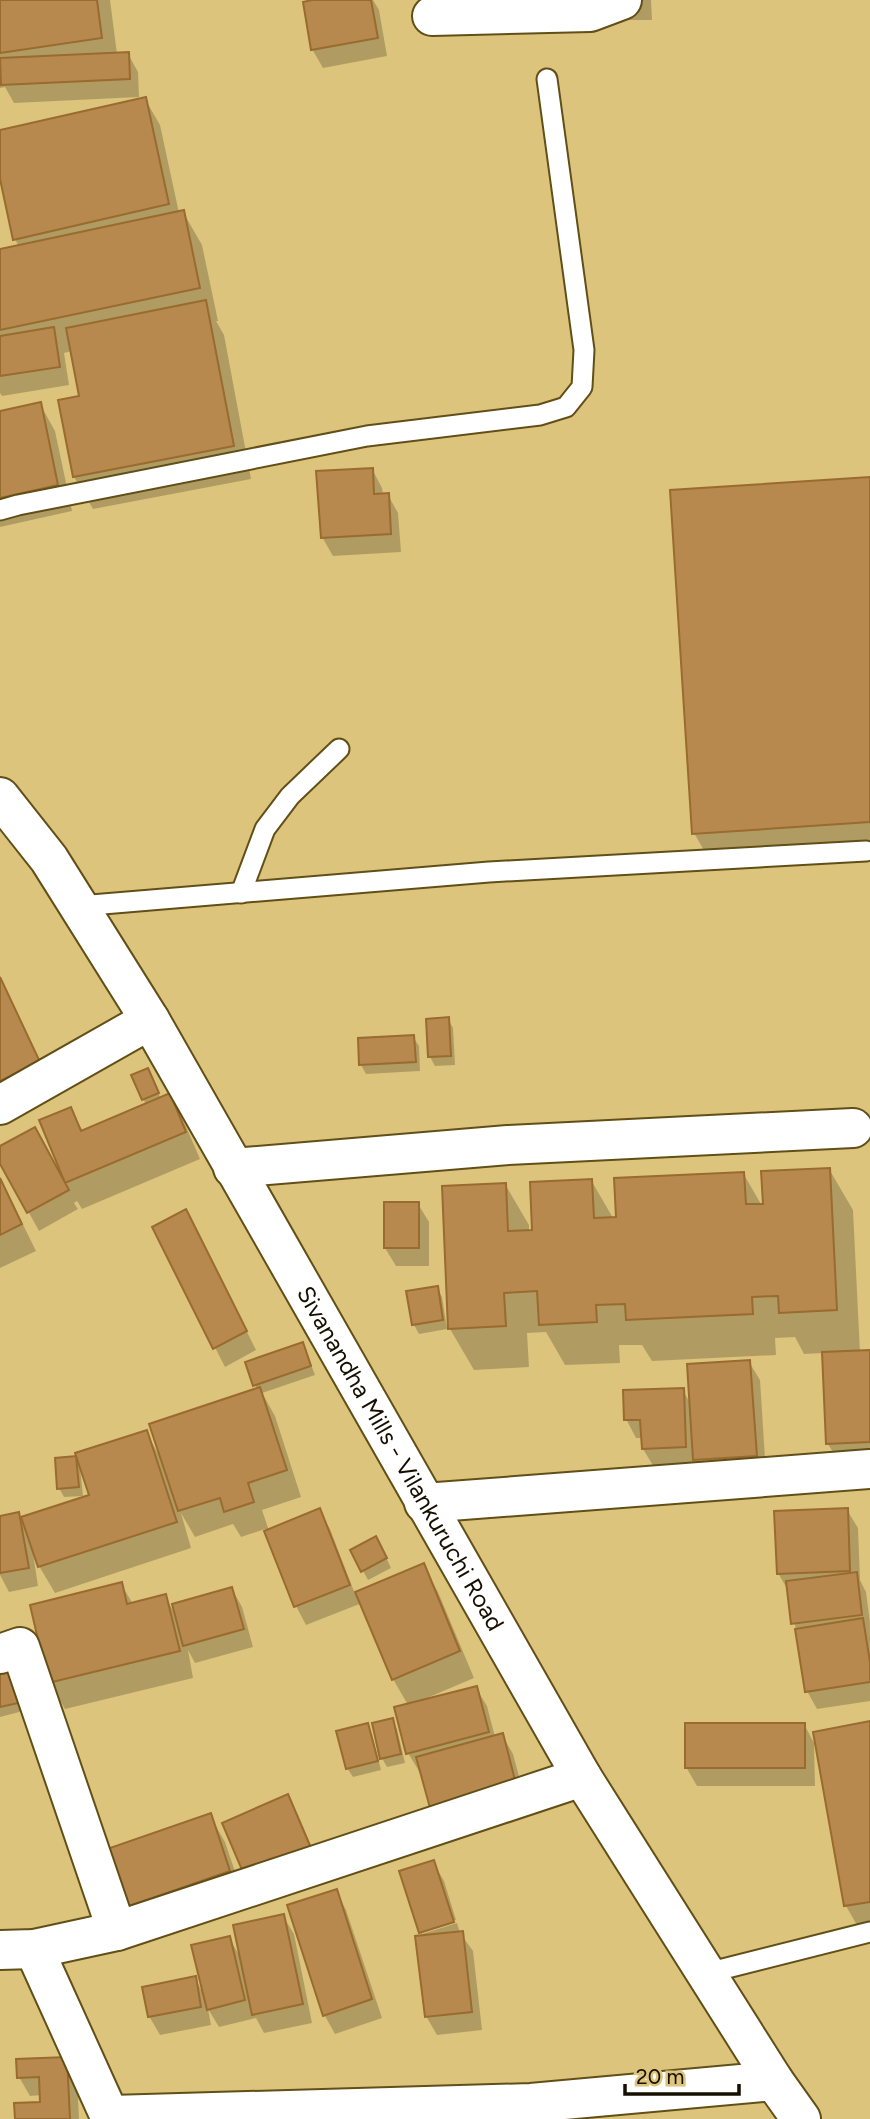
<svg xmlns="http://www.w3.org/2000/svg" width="870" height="2119" font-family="Figtree,sans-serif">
<rect width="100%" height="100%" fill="#ddc47c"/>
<g fill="#0003">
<path d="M 0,0 L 110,0 L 117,54 L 128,54 L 138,72 L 139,97 L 14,103 L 5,87 L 0,88 Z"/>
<path d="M 323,0 L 373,0 L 379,10 L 387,56 L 323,68 L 312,49 Z"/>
<path d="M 573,0 L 651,0 L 652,20 L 585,20 Z"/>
<path d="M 145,99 L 160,125 L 179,213 L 183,212 L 202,245 L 218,321 L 216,321 L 224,335 L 251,479 L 93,509 L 74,477 L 81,397 L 72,351 L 64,353 L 69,385 L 2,396 L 0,393 L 0,250 L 19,247 L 15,239 L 0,171 L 0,132 Z"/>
<path d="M 40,404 L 55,431 L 72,511 L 0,527 L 0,413 Z"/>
<path d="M 372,469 L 382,488 L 383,495 L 388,495 L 398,513 L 401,552 L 333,556 L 322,537 Z"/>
<path d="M 870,479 L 870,856 L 713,866 L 694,833 Z"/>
<path d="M 0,979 L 53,1089 L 0,1114 Z"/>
<path d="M 448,1019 L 453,1028 L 455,1065 L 435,1066 L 430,1057 Z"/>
<path d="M 413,1037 L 419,1046 L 420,1071 L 366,1074 L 361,1065 Z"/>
<path d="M 134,1076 L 152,1079 L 161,1099 L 169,1095 L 184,1122 L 200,1159 L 82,1209 L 77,1201 L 74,1203 L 78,1209 L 39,1231 L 0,1160 L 0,1148 L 65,1185 L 67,1184 L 41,1121 L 70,1109 L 83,1131 L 146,1105 Z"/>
<path d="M 829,1169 L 853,1210 L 860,1352 L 870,1352 L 870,1461 L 839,1462 L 828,1444 L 823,1353 L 804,1354 L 795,1337 L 775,1338 L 776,1355 L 652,1361 L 642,1345 L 619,1345 L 620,1363 L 565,1365 L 546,1332 L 527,1333 L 529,1367 L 474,1370 L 450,1329 L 505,1184 L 529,1225 L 529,1232 L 534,1231 L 591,1180 L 613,1218 L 743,1173 L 765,1211 Z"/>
<path d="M 0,1178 L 36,1251 L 0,1268 Z"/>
<path d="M 418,1204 L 429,1222 L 429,1266 L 396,1266 L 385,1248 Z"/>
<path d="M 154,1228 L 196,1230 L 256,1350 L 225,1367 Z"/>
<path d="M 437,1288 L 442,1297 L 447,1329 L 419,1334 L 414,1325 Z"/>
<path d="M 303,1344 L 315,1375 L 262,1393 L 275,1416 L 301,1497 L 262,1510 L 269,1531 L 319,1510 L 330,1529 L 355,1594 L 423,1566 L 438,1592 L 474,1678 L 427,1698 L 427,1700 L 476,1688 L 487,1706 L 495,1737 L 502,1735 L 513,1754 L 528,1810 L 422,1770 L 419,1771 L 408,1753 L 408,1705 L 393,1679 L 362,1603 L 306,1625 L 296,1606 L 265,1529 L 241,1537 L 233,1524 L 195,1537 L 181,1513 L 191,1548 L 55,1593 L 39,1566 L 35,1552 L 33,1553 L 38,1586 L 9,1592 L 0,1575 L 0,1518 L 18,1514 L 21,1519 L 91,1496 L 80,1467 L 83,1496 L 64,1497 L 59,1488 L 75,1458 L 80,1466 L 146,1432 L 159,1455 L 258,1390 L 255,1385 Z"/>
<path d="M 749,1362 L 760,1380 L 766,1474 L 654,1467 L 643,1449 L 643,1438 L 636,1438 L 626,1419 L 683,1390 L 691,1405 Z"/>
<path d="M 847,1510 L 858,1528 L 860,1580 L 866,1592 L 870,1622 L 870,1701 L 817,1709 L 807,1691 L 789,1592 L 778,1573 Z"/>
<path d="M 381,1547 L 391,1568 L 368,1580 L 352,1551 Z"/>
<path d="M 121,1584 L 133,1604 L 165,1596 L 175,1614 L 232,1589 L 242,1607 L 253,1647 L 195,1663 L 188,1650 L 193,1678 L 65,1709 L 50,1683 Z"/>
<path d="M 0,1674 L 27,1710 L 0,1717 Z"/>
<path d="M 392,1720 L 397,1729 L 405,1763 L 387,1767 L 379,1753 Z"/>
<path d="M 870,1723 L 870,1930 L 861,1932 L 846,1906 Z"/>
<path d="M 804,1724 L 814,1743 L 815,1786 L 697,1786 L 686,1767 Z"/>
<path d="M 367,1725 L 372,1734 L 381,1770 L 353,1777 L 347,1768 Z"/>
<path d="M 287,1796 L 298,1815 L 320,1866 L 257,1894 Z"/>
<path d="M 210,1816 L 225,1842 L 244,1898 L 126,1908 Z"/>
<path d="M 433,1862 L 444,1881 L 456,1920 L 422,1930 L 422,1934 L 457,1923 L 460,1933 L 473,1951 L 482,2030 L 437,2035 L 426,2016 L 423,1937 L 420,1932 Z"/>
<path d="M 336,1891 L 346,1910 L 382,2018 L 335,2034 L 325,2016 L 289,1907 Z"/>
<path d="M 283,1916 L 294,1934 L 312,2023 L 264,2033 L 256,2018 L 219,2027 L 208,2009 L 211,2025 L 160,2035 L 149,2016 L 195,1978 L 203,1993 L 229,1938 L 241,1958 Z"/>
<path d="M 66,2058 L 77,2077 L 79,2119 L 16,2119 L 42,2103 L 42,2095 L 30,2096 L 19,2077 Z"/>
</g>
<g fill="#b8894e" stroke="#996b2f" stroke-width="2">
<path d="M 0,0 L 97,0 L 102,38 L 0,53 Z"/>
<path d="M 312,0 L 371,0 L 378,38 L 311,50 L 303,2 Z"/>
<path d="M 129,52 L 130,79 L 1,85 L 0,58 Z"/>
<path d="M 146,97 L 169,204 L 13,240 L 0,179 L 0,130 Z"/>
<path d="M 184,210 L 200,288 L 0,330 L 0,249 Z"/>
<path d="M 206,300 L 234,446 L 73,477 L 58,400 L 79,396 L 66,328 Z"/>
<path d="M 54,327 L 60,367 L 0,376 L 0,336 Z"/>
<path d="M 41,402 L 58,485 L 0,498 L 0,411 Z"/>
<path d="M 373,468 L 374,494 L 389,493 L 391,534 L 321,538 L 316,471 Z"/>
<path d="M 870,477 L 870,822 L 692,834 L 670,490 Z"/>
<path d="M 0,977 L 40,1062 L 0,1081 Z"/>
<path d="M 449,1017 L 451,1056 L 428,1057 L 426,1019 Z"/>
<path d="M 414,1035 L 416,1062 L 359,1065 L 358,1038 Z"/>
<path d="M 148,1068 L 159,1093 L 142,1100 L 131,1075 Z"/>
<path d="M 170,1093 L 186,1132 L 65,1183 L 39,1120 L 71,1107 L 81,1131 Z"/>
<path d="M 35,1127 L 69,1190 L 27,1213 L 0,1164 L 0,1146 Z"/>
<path d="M 830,1168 L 837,1310 L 779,1313 L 778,1296 L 752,1297 L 753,1314 L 626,1320 L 625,1304 L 596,1305 L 597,1322 L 539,1325 L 537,1291 L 504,1293 L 506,1326 L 448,1329 L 442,1186 L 506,1183 L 508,1231 L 532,1230 L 530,1182 L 592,1179 L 594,1218 L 616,1217 L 614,1178 L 744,1172 L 746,1204 L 763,1204 L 761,1171 Z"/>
<path d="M 0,1178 L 22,1224 L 0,1235 Z"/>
<rect x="384" y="1202" width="35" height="46"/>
<path d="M 186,1209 L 247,1331 L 213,1349 L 152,1227 Z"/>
<path d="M 438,1286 L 443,1320 L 412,1325 L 406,1291 Z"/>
<path d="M 303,1342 L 311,1366 L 253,1386 L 245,1362 Z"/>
<path d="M 870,1350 L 870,1442 L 826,1444 L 822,1352 Z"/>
<path d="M 750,1360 L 757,1456 L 693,1460 L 687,1364 Z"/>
<path d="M 260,1387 L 287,1470 L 248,1483 L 254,1502 L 224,1512 L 220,1498 L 178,1511 L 149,1424 Z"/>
<path d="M 684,1388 L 686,1447 L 642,1449 L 640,1420 L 624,1420 L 623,1390 Z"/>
<path d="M 147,1430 L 177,1522 L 38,1567 L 21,1517 L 89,1495 L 75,1453 Z"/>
<path d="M 76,1456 L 79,1487 L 57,1489 L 55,1458 Z"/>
<path d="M 320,1508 L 350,1585 L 294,1607 L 264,1531 Z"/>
<path d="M 848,1508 L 850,1571 L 777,1574 L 774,1511 Z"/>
<path d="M 19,1512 L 29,1568 L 0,1573 L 0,1516 Z"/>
<path d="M 376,1536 L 387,1558 L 361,1572 L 350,1550 Z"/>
<path d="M 424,1563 L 460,1651 L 392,1680 L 355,1592 Z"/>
<path d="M 857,1572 L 862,1615 L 791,1624 L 786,1581 Z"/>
<path d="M 122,1582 L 127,1604 L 166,1594 L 180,1651 L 48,1683 L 30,1605 Z"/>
<path d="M 232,1587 L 244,1629 L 183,1646 L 172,1604 Z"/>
<path d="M 863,1618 L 870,1662 L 870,1682 L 805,1692 L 795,1629 Z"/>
<path d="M 16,1668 L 23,1702 L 0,1707 L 0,1672 Z"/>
<path d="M 477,1686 L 489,1732 L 406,1754 L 394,1707 Z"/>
<path d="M 393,1718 L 401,1754 L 380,1759 L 372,1723 Z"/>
<path d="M 870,1721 L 870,1902 L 844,1906 L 813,1732 Z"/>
<path d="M 368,1723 L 378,1761 L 346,1769 L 336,1731 Z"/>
<rect x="685" y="1723" width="120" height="45"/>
<path d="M 503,1733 L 518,1792 L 432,1815 L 416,1757 Z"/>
<path d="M 288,1794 L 311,1848 L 245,1877 L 222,1823 Z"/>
<path d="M 211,1813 L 230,1871 L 124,1908 L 104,1850 Z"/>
<path d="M 434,1860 L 454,1922 L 419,1933 L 399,1871 Z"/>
<path d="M 337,1889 L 372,1999 L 323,2016 L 287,1905 Z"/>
<path d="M 284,1914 L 303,2004 L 252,2015 L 233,1925 Z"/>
<path d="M 463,1931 L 472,2012 L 425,2017 L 415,1936 Z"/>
<path d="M 230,1936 L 245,2000 L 207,2010 L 191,1945 Z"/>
<path d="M 196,1976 L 201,2007 L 148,2017 L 142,1987 Z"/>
<path d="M 67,2057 L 70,2119 L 15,2119 L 14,2103 L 40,2102 L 39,2077 L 17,2078 L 16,2059 Z"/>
</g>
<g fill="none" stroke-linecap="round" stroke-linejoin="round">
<defs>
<g id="lane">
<path d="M 0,510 L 18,505 L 367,436 L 540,415 L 566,407 L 582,387 L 584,350 L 547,79"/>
<path d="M 241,893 L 265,829 L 290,796 L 339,749"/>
<path d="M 79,906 L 489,872 L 866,851"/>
<path d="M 707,1973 L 870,1932"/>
</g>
<g id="street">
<path d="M 432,16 L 590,12 L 622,0"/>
<path d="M 0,1105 L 150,1020"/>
<path d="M 233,1168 L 508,1145 L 853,1128"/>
<path d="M 424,1503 L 870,1469"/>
<path d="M 0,1654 L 20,1647 L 117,1931"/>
<path d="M 34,1949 L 111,2119"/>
<path d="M 0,1950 L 34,1949 L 117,1931 L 582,1777"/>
<path d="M 111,2115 L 531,2103 L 774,2081"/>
</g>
<g id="secondary">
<path id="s1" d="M 0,797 L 49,859 L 150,1020 L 582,1777 L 774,2081 L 801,2119"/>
</g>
</defs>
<use href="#lane" stroke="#614f17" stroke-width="23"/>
<use href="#street" stroke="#614f17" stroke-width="42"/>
<use href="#secondary" stroke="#614f17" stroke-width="42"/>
<use href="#lane" stroke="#fff" stroke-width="19"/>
<use href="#street" stroke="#fff" stroke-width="38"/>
<use href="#secondary" stroke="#fff" stroke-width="38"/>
</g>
<g text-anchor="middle" stroke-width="5" stroke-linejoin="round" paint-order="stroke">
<g font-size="24" fill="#160f00" stroke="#ddc47c">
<text dy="8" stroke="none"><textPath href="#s1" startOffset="774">Sivanandha Mills - Vilankuruchi Road</textPath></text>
</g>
</g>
<path d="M625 2084v10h114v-10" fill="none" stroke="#160f00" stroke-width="3.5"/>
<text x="636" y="2084" font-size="21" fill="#160f00" stroke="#ddc47c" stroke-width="5" paint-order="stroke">20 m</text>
</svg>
